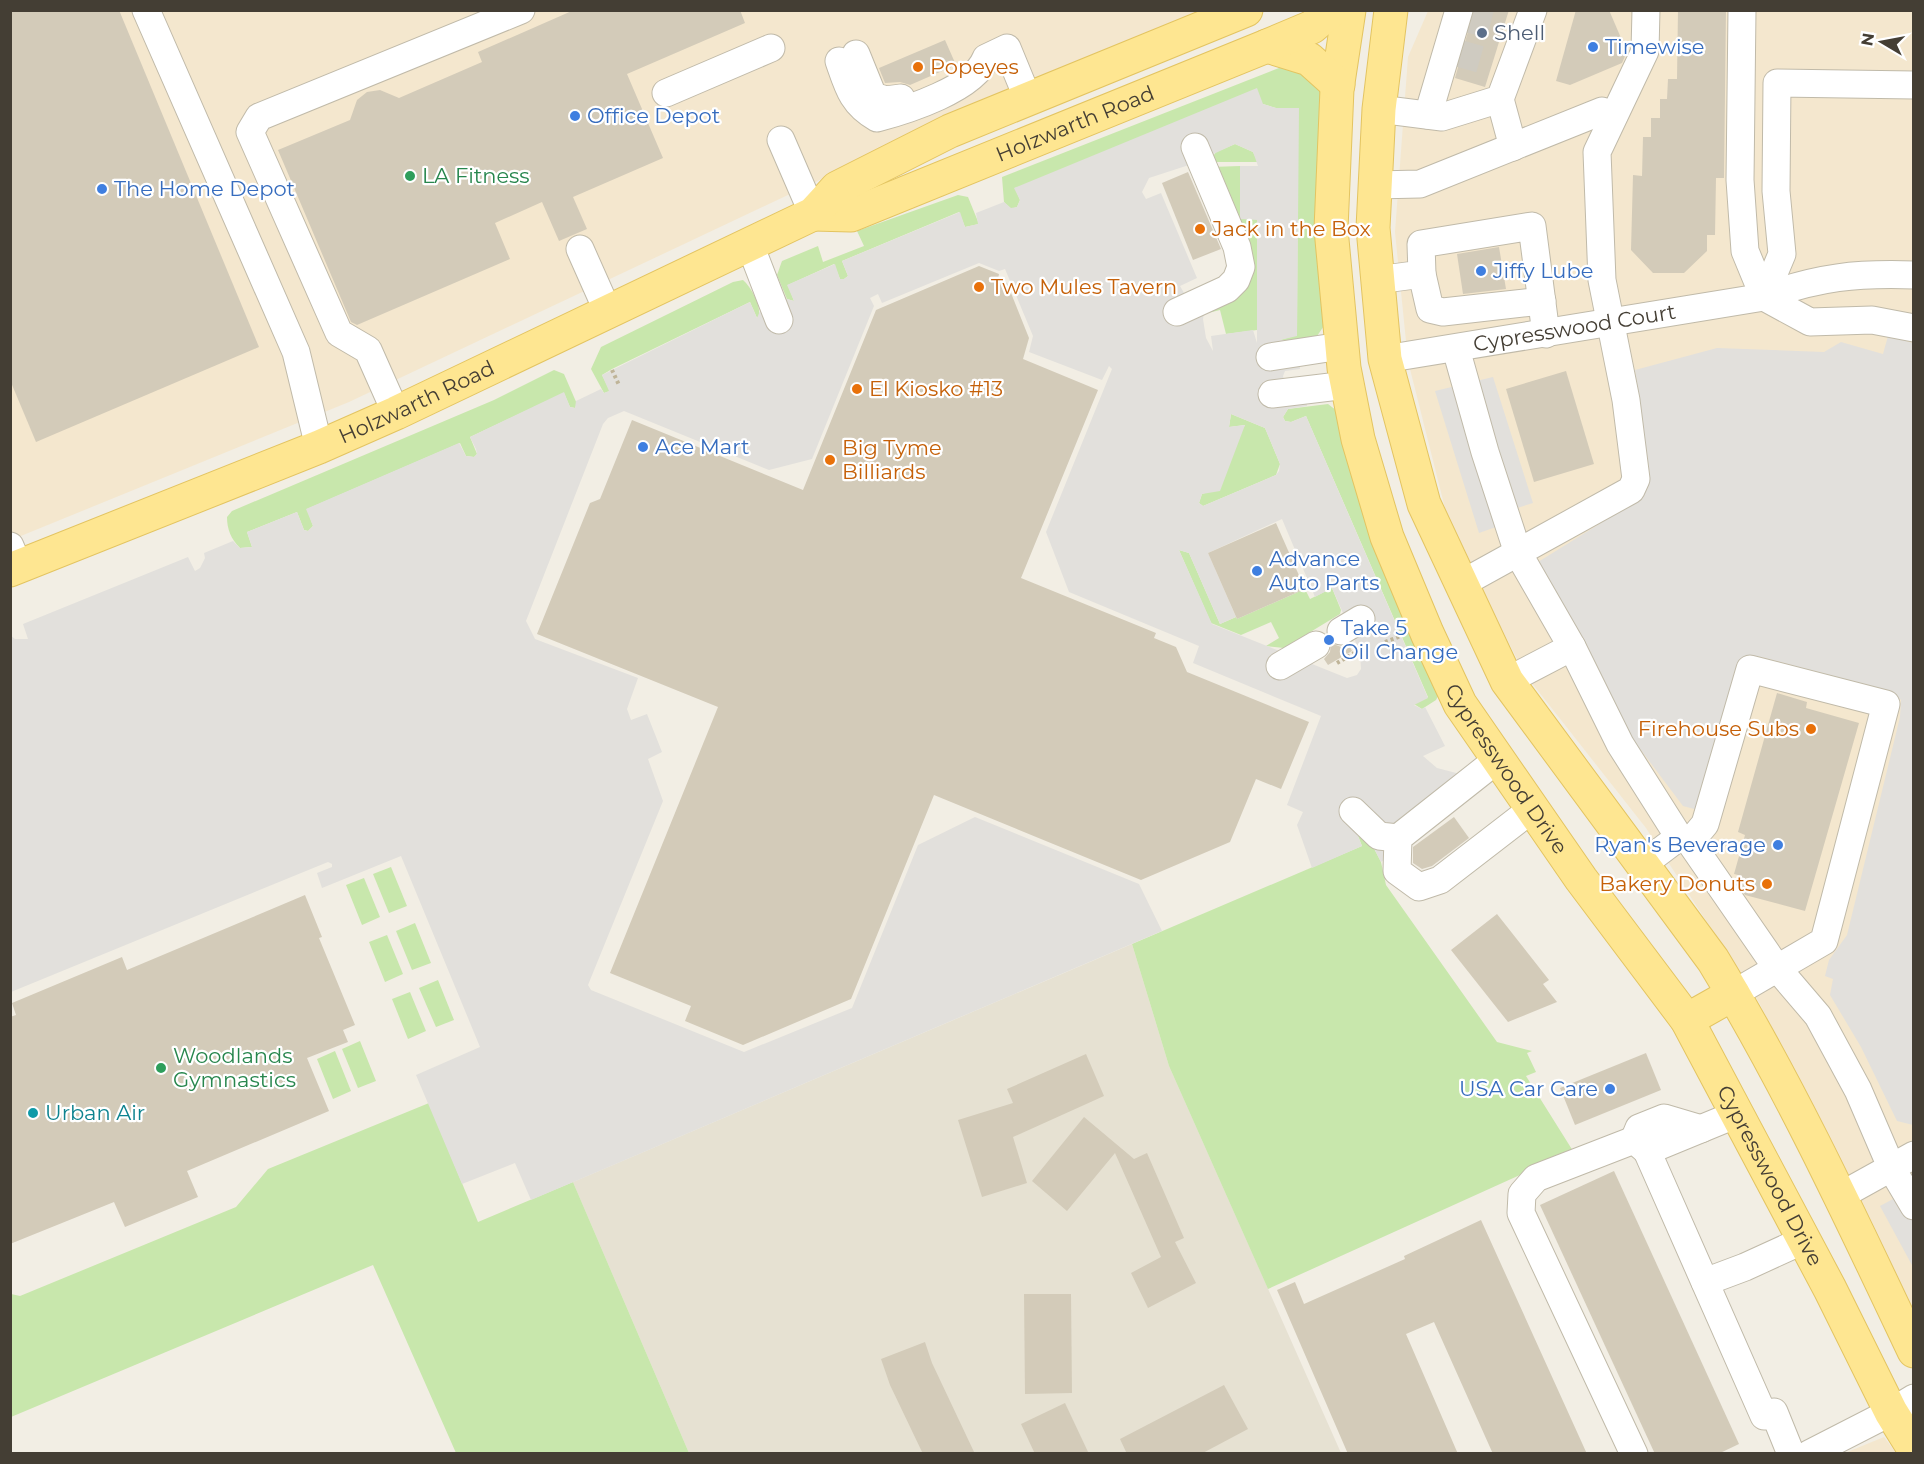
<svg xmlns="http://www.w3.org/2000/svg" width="1924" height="1464" font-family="Montserrat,sans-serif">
<rect width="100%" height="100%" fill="#f2eee4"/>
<path fill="#e6e1d2" d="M 1132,944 L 1169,1066 L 1341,1453 L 689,1453 L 573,1182 Z"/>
<g fill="#f4e7ce">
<path d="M 11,11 L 1210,11 L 979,105 L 349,402 L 11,540 Z"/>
<path d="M 1428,11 L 1913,11 L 1913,1325 L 1760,1004 L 1646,828 L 1524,673 L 1449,524 L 1408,361 L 1395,232 L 1408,57 Z"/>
<path d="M 1884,1437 L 1896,1453 L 1845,1453 Z"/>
</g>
<g fill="#c8e7ac">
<path d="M 1284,66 L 1297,66 L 1324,94 L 1326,323 L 1317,336 L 1285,342 L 1280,340 L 1297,335 L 1298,108 L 1276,108 L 1263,104 L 1015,188 L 1020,200 L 1017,207 L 1011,209 L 1004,202 L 1002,177 Z"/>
<path d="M 1235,144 L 1253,152 L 1258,162 L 1209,162 L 1216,152 Z"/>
<path d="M 1240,166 L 1240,219 L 1257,219 L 1257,330 L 1226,334 L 1220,310 L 1204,314 L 1238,292 L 1211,167 Z"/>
<path d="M 958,195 L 968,197 L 979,224 L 965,227 L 959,212 L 842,261 L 848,276 L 844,279 L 840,279 L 834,264 L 788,285 L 794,301 L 787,299 L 777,275 L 782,261 L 818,246 L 823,262 L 864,246 L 857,231 Z"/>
<path d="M 743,280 C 751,287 761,305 759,316 L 757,318 L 750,302 L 612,369 L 602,375 L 610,391 L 604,393 L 591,369 L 601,347 L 733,282 Z"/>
<path d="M 554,370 L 564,374 L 577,404 L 575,408 L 570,407 L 564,393 L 470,437 L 477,454 L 474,457 L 466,456 L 460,443 L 307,509 L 313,526 L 308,531 L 304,530 L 297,512 L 247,532 L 252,547 L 240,548 C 231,539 227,529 227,517 L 232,511 L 494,400 Z"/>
<path d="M 1328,404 L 1341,414 L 1439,694 L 1436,700 L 1422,709 L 1414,704 L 1428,697 L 1306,416 L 1291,422 L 1285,421 L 1283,417 L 1288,409 Z"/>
<path d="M 1231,414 L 1265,428 L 1280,464 L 1276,475 L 1203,506 L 1199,503 L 1202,494 L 1205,493 L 1245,425 L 1229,427 Z"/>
<path d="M 1179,550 L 1189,553 L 1220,624 L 1236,617 L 1237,619 L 1305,589 L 1310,599 L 1332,588 L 1341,610 L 1340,614 L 1284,648 L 1266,646 L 1279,638 L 1271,622 L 1241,635 L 1211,623 Z"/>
<path d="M 1356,831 L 1365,831 L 1381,862 L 1386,885 L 1497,1042 L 1532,1051 L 1527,1053 L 1536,1072 L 1526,1076 L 1573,1151 L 1268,1289 L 1169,1066 L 1132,944 L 1362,846 Z"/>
<path d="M 391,867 L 407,906 L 389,913 L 373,874 Z"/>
<path d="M 364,878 L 380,917 L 362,925 L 346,885 Z"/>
<path d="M 415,923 L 431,963 L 412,970 L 396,931 Z"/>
<path d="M 387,935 L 403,974 L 385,982 L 369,942 Z"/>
<path d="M 438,980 L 454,1020 L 436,1027 L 419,988 Z"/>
<path d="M 410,992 L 426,1031 L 408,1039 L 392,999 Z"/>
<path d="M 360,1041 L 376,1081 L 358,1088 L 342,1049 Z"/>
<path d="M 335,1051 L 351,1091 L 333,1099 L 317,1059 Z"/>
<path d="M 429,1103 L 478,1222 L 573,1182 L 689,1453 L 456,1453 L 373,1265 L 11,1417 L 11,1294 L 20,1296 L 236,1207 L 268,1169 Z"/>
</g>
<g fill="#e2e0dc" fill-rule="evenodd">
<path d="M 1257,88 L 1263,104 L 1276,108 L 1299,108 L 1297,336 L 1280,340 L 1297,340 L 1300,369 L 1285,371 L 1283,376 L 1284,380 L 1302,378 L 1307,406 L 1288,409 L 1283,417 L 1285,421 L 1291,422 L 1306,416 L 1428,698 L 1414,705 L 1422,709 L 1425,707 L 1445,746 L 1423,756 L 1437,768 L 1464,775 L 1453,808 L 1381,862 L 1365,831 L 1356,831 L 1362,846 L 1312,868 L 1297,825 L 1303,812 L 1287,805 L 1321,716 L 1193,663 L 1199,646 L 1069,592 L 1046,532 L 1112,369 L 1109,366 L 1102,380 L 1029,352 L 1033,336 L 1005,269 L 999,271 L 979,263 L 882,303 L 878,294 L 870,298 L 874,306 L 812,459 L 769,470 L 624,411 L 608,418 L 603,424 L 526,621 L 535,639 L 638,678 L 627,709 L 631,720 L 647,714 L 662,752 L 648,759 L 663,801 L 588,985 L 591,990 L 744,1052 L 852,1008 L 918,845 L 975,817 L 1139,884 L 1162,931 L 531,1200 L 515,1163 L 462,1184 L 416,1075 L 480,1047 L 401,856 L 322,888 L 317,873 L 332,867 L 332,864 L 328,862 L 11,992 L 10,635 L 15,639 L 28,639 L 23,624 L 188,557 L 195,571 L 200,568 L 205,558 L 204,553 L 233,541 L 240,548 L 252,547 L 247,532 L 297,512 L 304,530 L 308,531 L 313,526 L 306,509 L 459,443 L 466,456 L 474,457 L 477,454 L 476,449 L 470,437 L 564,392 L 570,407 L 575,408 L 576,401 L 601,389 L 604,393 L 609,391 L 602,375 L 750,302 L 757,318 L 760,311 L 787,299 L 794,301 L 787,285 L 835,264 L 840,279 L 844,279 L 848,276 L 842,261 L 960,212 L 965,227 L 978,224 L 976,213 L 1004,202 L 1011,208 L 1017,207 L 1020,200 L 1014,188 ZM 1235,144 L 1253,152 L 1258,166 L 1240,166 L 1240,219 L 1257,220 L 1257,343 L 1253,330 L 1211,336 L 1213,351 L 1206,338 L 1203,319 L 1205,309 L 1184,293 L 1180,286 L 1197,278 L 1161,193 L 1146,199 L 1142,192 L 1149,178 L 1192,164 ZM 1231,414 L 1265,428 L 1280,464 L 1279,471 L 1276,475 L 1203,506 L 1199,503 L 1202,494 L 1220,491 L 1245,425 L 1229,427 ZM 1282,519 L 1315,597 L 1332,588 L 1360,652 L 1361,669 L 1357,675 L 1347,678 L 1212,624 L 1179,550 L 1189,553 L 1220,624 L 1236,617 L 1208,553 Z"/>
<path d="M 1888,336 L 1913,343 L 1913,1125 L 1897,1121 L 1861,1047 L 1830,995 L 1833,979 L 1825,976 L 1829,960 L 1847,935 L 1900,717 L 1901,700 L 1891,691 L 1757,656 L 1742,660 L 1698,810 L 1683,806 L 1631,737 L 1538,562 L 1643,497 L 1650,476 L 1635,370 L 1717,348 L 1824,352 L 1841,342 L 1883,354 Z"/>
<path d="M 1493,377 L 1533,503 L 1514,509 L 1496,527 L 1479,533 L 1435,391 Z"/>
<path d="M 1913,1195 L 1913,1267 L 1880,1206 L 1895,1198 Z"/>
</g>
<g fill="#d3cbb9">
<path d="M 10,10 L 119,10 L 259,347 L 36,442 L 10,380 Z"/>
<path d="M 574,10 L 740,10 L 745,23 L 627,74 L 663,158 L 573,197 L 587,229 L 559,241 L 542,202 L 495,223 L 510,259 L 357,325 L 351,322 L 278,150 L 350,120 L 357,100 L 367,92 L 380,90 L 399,98 L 482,62 L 478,52 Z"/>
<path d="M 1474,10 L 1509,10 L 1485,87 L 1455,78 Z"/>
<path d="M 1576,10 L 1609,10 L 1627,52 L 1622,63 L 1570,85 L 1556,81 Z"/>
<path d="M 1678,10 L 1726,10 L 1724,178 L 1716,178 L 1715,235 L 1707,235 L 1707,251 L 1684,273 L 1653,273 L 1631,250 L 1633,175 L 1642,176 L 1643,137 L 1651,137 L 1651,118 L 1660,118 L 1660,99 L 1667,99 L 1668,79 L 1677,79 Z"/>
<path d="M 945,40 L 956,65 L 910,85 L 900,82 L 885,83 L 879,68 Z"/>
<path d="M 1188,172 L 1221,249 L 1193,260 L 1162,183 Z"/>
<path d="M 1499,247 L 1506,289 L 1463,294 L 1457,254 Z"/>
<path d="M 979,266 L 999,274 L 998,279 L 1007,283 L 1029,338 L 1023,359 L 1098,390 L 1021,578 L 1156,633 L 1154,638 L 1176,647 L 1187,672 L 1309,722 L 1281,789 L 1256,779 L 1230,842 L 1141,880 L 934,795 L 851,999 L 743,1045 L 685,1021 L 691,1006 L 610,973 L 718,707 L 537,634 L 590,503 L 600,499 L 632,420 L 803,490 L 876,310 Z"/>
<path d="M 1566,371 L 1594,464 L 1534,482 L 1506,389 Z"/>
<path d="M 1276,523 L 1305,589 L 1237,619 L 1208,553 Z"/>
<path d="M 1331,643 L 1341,647 L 1349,645 L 1352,651 L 1328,665 L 1324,659 L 1330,652 Z"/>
<path d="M 1777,693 L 1807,702 L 1806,708 L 1859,723 L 1805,911 L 1745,895 L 1739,885 L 1742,876 L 1734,874 L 1745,835 L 1738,832 Z"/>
<path d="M 1454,817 L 1469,838 L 1432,866 L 1422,869 L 1413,863 L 1413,847 Z"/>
<path d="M 305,895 L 322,937 L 319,938 L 355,1025 L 343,1030 L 348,1042 L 307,1058 L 329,1111 L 187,1171 L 198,1197 L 125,1227 L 114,1202 L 10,1244 L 10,1017 L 16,1015 L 12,1003 L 122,957 L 127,970 Z"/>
<path d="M 1497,914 L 1549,980 L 1543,984 L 1557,1002 L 1508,1022 L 1451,950 Z"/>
<path d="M 1646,1053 L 1661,1090 L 1575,1125 L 1560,1088 Z"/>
<path d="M 1086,1054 L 1104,1096 L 1013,1137 L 1027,1183 L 982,1197 L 958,1120 L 1013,1103 L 1007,1089 Z"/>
<path d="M 1084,1117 L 1134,1159 L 1147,1153 L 1184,1238 L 1175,1242 L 1196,1283 L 1148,1308 L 1131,1273 L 1161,1257 L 1115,1153 L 1067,1211 L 1032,1181 Z"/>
<path d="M 1614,1171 L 1739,1444 L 1718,1454 L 1655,1454 L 1540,1205 Z"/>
<path d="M 1481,1220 L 1587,1454 L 1493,1454 L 1434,1322 L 1406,1334 L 1458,1454 L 1348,1454 L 1277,1290 L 1295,1282 L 1304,1304 L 1405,1259 L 1404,1256 Z"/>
<path d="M 1024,1294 L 1071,1294 L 1072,1393 L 1025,1394 Z"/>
<path d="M 925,1342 L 932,1363 L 975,1454 L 923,1454 L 890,1385 L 881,1359 Z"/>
<path d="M 1224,1385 L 1248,1429 L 1201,1454 L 1127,1454 L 1120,1439 Z"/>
<path d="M 1065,1403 L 1089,1454 L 1035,1454 L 1021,1424 Z"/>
</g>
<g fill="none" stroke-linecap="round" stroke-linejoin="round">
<g stroke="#cfcbc1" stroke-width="27" stroke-dasharray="27 14" stroke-linecap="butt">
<path d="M 1464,18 L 1503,28"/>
<path d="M 1454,52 L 1493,63"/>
</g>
<defs>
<g id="minor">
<path d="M 146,10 L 296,352 L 319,447"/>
<path d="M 1742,10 L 1740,180 L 1745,251 L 1764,297 L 1810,322 L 1872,320 L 1914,328"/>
<path d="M 856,54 L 873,96 L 886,100 L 901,98"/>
<path d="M 839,61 C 848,87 852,104 877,118 C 907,110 974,89 986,58 L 1007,48 L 1028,99"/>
<path d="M 666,93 L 771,48"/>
<path d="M 1500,99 L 1513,147"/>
<path d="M 1379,109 L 1442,117 L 1500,99 L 1533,10"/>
<path d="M 1428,115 L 1459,10"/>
<path d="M 781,140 L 813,214"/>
<path d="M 1375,185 L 1420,184 L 1602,111 L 1614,115"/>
<path d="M 750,245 L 779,320"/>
<path d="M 580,249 L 608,312"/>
<path d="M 1422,274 L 1430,309 L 1443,312 L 1542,301"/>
<path d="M 1377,280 L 1422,274 L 1421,244 L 1532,226 L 1546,334"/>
<path d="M 1764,297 L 1782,254 L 1776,191 L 1777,83 L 1914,85"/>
<path d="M 1177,312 L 1227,289 L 1236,280 L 1241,267 L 1237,247 L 1195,147"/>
<path d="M 1456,349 L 1485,452 L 1518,553 L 1572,647 L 1620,744 L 1679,837 L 1690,842 L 1777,968 L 1818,1016 L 1858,1090 L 1892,1169 L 1914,1206"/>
<path d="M 1270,357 L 1341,346"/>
<path id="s1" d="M 1385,359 L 1764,297 C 1818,277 1857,273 1914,275"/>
<path d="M 1272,394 L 1347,385"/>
<path d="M 396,413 L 368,350 L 339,333 L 250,132 L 259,117 L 521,10"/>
<path d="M 10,546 L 19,567"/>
<path d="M 1461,584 L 1631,490 L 1636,479 L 1626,400 L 1602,280 L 1597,152 L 1645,51 L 1646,10"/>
<path d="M 1341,631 L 1361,619"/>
<path d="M 1280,666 L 1316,645"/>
<path d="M 1507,681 L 1572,647"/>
<path d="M 1498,759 L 1398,838 L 1397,871 L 1419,887 L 1440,880 L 1532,809"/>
<path d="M 1353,811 L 1379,836 L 1398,838"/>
<path d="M 1690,842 L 1705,824 L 1750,669 L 1886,704 L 1824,941 L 1733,994"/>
<path d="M 1642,865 L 1679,837"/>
<path d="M 1634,1140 L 1639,1128 L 1664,1118 L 1701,1129"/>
<path d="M 1647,1151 L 1764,1416 L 1774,1412 L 1791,1454"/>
<path d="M 1840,1196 L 1914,1155"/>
<path d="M 1705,1282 L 1745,1267 L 1804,1240"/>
<path d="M 1634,1454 L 1521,1213 L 1522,1194 L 1536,1178 L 1634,1140 L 1647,1151 L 1737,1114"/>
<path d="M 1809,1454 L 1891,1412 L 1914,1398"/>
</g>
<g id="major">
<path id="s2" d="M 1349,10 L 1337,89 L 1331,229 L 1344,368 L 1358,439 L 1387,537 L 1427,633 L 1460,704 L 1581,879 L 1687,1020 L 1830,1289 L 1891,1412 L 1914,1449"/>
<path d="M 1391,10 L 1379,109 L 1373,228 L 1385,359 L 1424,504 L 1507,681 L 1713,960 C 1789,1085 1851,1218 1914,1351"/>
<path d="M 1267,46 L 1309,59 L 1338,85"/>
<path id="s3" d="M 813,214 L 851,215 L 1267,46 L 1312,27 L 1332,10"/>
<path id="s4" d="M 10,570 L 319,447 L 396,413 L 813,214 L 837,188 L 950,131 L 1246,10"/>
<path d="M 1687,1020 L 1733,994"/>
</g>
</defs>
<use href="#minor" stroke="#c0baa9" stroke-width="29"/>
<use href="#major" stroke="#e3c461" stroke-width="35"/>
<g stroke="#bfb498" stroke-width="4" stroke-dasharray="3 3" stroke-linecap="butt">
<path d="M 612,370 L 619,385"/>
<path d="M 1385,642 L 1401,636"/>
<path d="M 1337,663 L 1354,653"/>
</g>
<use href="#minor" stroke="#fff" stroke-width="27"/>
<use href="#major" stroke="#fee691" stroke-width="33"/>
</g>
<circle fill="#5c6f8a" stroke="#fff" stroke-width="2" cx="1482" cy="33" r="6"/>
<g fill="#3f7fe0" stroke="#fff" stroke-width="2">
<circle cx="1593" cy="47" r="6"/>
<circle cx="575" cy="116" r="6"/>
<circle cx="102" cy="189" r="6"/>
<circle cx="1481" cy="271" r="6"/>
<circle cx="643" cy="447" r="6"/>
<circle cx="1257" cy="571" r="6"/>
<circle cx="1329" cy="640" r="6"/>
<circle cx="1778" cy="845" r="6"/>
<circle cx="1610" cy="1089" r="6"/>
</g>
<g fill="#e8710a" stroke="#fff" stroke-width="2">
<circle cx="918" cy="67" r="6"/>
<circle cx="1200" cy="229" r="6"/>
<circle cx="979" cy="287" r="6"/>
<circle cx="857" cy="389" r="6"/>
<circle cx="830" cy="460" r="6"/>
<circle cx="1811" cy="729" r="6"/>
<circle cx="1767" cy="884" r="6"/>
</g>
<g fill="#2e9e5b" stroke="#fff" stroke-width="2">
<circle cx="410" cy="176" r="6"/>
<circle cx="161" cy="1068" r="6"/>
</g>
<circle fill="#0f9aa8" stroke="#fff" stroke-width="2" cx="33" cy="1113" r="6"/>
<g text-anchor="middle" stroke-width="4.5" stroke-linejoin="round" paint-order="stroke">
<g font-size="21" fill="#4e5e75" stroke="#fff" text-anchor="start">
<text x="1494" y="40">Shell</text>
</g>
<g font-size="21" fill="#366cbe" stroke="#fff" text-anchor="start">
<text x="1605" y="54">Timewise</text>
<text x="587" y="123">Office Depot</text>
<text x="114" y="196">The Home Depot</text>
<text x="1493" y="278">Jiffy Lube</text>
<text x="655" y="454">Ace Mart</text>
<text x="1269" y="566">Advance<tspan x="1269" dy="24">Auto Parts</tspan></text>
<text x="1341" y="635">Take 5<tspan x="1341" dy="24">Oil Change</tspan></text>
<text x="1766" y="852" text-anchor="end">Ryan's Beverage</text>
<text x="1598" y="1096" text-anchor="end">USA Car Care</text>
</g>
<g font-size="21" fill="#c56008" stroke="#fff" text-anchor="start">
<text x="930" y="74">Popeyes</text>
<text x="1212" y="236">Jack in the Box</text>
<text x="991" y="294">Two Mules Tavern</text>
<text x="869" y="396">El Kiosko #13</text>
<text x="842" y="455">Big Tyme<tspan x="842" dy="24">Billiards</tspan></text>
<text x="1799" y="736" text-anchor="end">Firehouse Subs</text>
<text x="1755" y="891" text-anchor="end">Bakery Donuts</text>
</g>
<g font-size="21" fill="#443e34" stroke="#fff">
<text dy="7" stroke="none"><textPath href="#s3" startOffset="280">Holzwarth Road</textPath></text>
<text dy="7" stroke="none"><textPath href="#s1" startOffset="192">Cypresswood Court</textPath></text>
<text dy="7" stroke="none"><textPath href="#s4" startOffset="440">Holzwarth Road</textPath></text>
<text dy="7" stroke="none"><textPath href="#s2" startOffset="796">Cypresswood Drive</textPath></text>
<text dy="7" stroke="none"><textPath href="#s2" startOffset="1282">Cypresswood Drive</textPath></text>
</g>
<g font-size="21" fill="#27864d" stroke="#fff" text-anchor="start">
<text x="422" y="183">LA Fitness</text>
<text x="173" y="1063">Woodlands<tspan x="173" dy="24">Gymnastics</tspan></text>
</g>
<g font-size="21" fill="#0d838f" stroke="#fff" text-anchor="start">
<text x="45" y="1120">Urban Air</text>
</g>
</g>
<rect width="1924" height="1464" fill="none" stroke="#443e34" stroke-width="24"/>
<g transform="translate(1882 42) rotate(280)" stroke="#ffffff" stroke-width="4.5" paint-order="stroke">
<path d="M0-4.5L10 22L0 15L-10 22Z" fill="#443e34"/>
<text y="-9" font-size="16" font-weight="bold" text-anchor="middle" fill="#443e34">N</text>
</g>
</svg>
